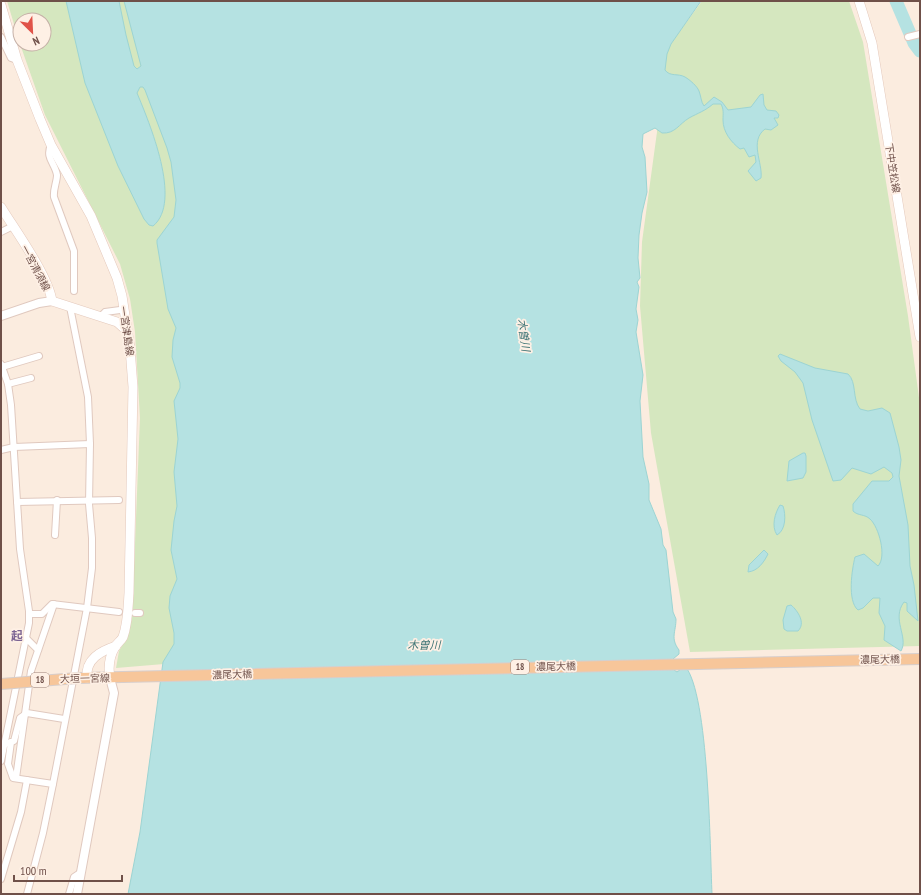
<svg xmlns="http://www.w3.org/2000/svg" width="921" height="895" font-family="'PT Sans Narrow','Noto Sans JP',sans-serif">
<rect width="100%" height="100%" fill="#fbecdf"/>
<g fill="#d5e7bf">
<path d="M 7,1 L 127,1 L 145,61 L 135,89 L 140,86 L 147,88 L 177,153 L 181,354 L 182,565 L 175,644 L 164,664 L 116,668 L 119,651 L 127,637 L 132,619 L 140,418 L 135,332 L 130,299 L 120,264 L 45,115 L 20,44 L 44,44 L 44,20 L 20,20 L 20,44 Z"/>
<path d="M 702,1 L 849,1 L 863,42 L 908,316 L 920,405 L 920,646 L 690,652 L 651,433 L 640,306 L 642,242 L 657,132 L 663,54 Z"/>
</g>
<g fill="#b5e2e2" stroke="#9cd4d3">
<path d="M 66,1 L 119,1 L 126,35 L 134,66 L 137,69 L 141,66 L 124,1 L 701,1 L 671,44 L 667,54 L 665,70 C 670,77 678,73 685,77 C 690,80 697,86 699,91 C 701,96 701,102 704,106 L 714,97 L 722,102 L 728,110 L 751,107 L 760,95 L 763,94 L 764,105 L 767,110 L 776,111 L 779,115 L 778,118 L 774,118 L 778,125 L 771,130 L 765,129 C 749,141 763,163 761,178 L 756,181 L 748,171 L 756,162 L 755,155 L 749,157 L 744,148 L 740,149 C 731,142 723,132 723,120 C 723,113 724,110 721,104 L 713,104 C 705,111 698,113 689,118 C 679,124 675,134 662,133 L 655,128 L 643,134 L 642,147 L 645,157 L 647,192 L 642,213 L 639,235 L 638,258 L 640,278 L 637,282 L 639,287 L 636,309 L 638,320 L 636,332 L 643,375 L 640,401 L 643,457 L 649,484 L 649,500 L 661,529 L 663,545 L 666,550 L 673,612 L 676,619 C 676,632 670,638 679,650 L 679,654 L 673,659 L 674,670 L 677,672 L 685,666 C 709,694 710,850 712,894 L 128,894 L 140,832 L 163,662 L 174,644 L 174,633 L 169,608 L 170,596 L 177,579 L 171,550 L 174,521 L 177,506 L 174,472 L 178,439 L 174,401 L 180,388 L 180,383 L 172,357 L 173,340 L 176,328 L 168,309 L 157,243 L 157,240 L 174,217 L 176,200 L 171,162 L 167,148 L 145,90 L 143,87 L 140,87 L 137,93 C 149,122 183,202 153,226 L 149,225 L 144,219 L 118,166 L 85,83 Z"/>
<path d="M 780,354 L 815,368 L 848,374 C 857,382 852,399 860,409 L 868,411 L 882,408 L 890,413 L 899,447 L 901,460 L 899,476 L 908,525 L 910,566 L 914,585 L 918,621 L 907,611 L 907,603 L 904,602 C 891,619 909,637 901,651 L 884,640 L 885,626 L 879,613 L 880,598 L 873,598 L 863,608 L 858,610 C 847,601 852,569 855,557 L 864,554 L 878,566 C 887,557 879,527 870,519 C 865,514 858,516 853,511 L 853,504 L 872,481 L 889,481 L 893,477 L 892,473 L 884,467 L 871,474 L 852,468 L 841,480 L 833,481 L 812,420 L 803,383 L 795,372 L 781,361 L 778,356 Z"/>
<path d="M 803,453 L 805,453 L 806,456 L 806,472 L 803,478 L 787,481 L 789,461 Z"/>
<path d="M 780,505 L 783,506 C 786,515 786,530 777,535 C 771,526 775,513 780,505 Z"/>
<path d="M 764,550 L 768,554 C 764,562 758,571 748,572 L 749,565 Z"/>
<path d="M 791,605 C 798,611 806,623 798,631 L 787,631 L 784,629 L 783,620 L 787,606 Z"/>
</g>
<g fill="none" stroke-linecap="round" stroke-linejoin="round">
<path stroke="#b5e2e2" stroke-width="13" d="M 896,1 L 914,43 L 920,51"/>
<defs>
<g id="minor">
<path d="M 1,37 L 11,58 L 17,60"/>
<path d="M 908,37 L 920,34"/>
<path d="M 51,145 C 45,158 55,163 57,175 C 57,182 53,189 54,197 L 74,251 L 74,291"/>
<path d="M 1,232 L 13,226"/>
<path d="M 101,316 L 105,312 L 120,310"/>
<path d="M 1,364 L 8,384 L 11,405 L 20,549 L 29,611 L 29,623 L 1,761"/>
<path d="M 2,367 L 39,356"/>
<path d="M 8,384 L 31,378"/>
<path d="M 1,450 L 14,447 L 90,444"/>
<path d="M 17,502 L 119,500"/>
<path d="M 55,535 L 57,500"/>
<path d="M 135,613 L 140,613"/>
<path d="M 29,614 L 42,614 L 52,604 L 119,612"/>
<path d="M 26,638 L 38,650"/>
<path d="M 11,742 L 8,764 L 13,778 L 53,784"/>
<path d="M 3,745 L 14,741 L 20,718 L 27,713 L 64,719"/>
<path d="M 16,778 L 31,671 L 54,604"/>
<path d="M 1,879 L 21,812 L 27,780"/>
<path d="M 27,894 L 43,833 L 53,784 L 87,608 L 92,568 L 92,538 L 89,504 L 90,444 L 88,397 L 70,307"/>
<path d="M 69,894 L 74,877 L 80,873"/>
</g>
<g id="tertiary">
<path d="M 1,316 L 39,303 L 52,301"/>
<path d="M 77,894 L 114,693 L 110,678"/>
</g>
<g id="secondary">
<path d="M 859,1 L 872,43 L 920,337"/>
<path d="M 1,5 L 17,60 L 40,119 L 51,145 L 91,216 L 117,278 L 122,296 L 130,348 L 133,387 L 129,593 C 128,608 128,623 123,637 C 121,641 117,643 115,647 C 109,657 108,667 110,678"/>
<path d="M 1,207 C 15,230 48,275 52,301 L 117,322 L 127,331"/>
<path d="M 87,678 C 85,659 101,651 116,646"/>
</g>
<path id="primary" d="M 78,678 L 920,659"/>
</defs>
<use href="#minor" stroke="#e0c9bf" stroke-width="8"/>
<use href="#tertiary" stroke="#e0c9bf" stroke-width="10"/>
<use href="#secondary" stroke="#e4c9bc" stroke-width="10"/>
<use href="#primary" stroke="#d7cecc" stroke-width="12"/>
<use href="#minor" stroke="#fff" stroke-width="6"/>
<use href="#tertiary" stroke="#fff" stroke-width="8"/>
<use href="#secondary" stroke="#fff" stroke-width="9"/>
<use href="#primary" stroke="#f7c69a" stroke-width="10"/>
<defs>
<path id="primary-bridge" d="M 1,684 L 78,678"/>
</defs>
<use href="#primary-bridge" stroke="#d7cecc" stroke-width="12" stroke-linecap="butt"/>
<use href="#primary-bridge" stroke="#f7c69a" stroke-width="10"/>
</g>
<g text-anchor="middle" stroke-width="3.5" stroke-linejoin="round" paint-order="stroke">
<g fill="#fef0e5" stroke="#9a8078" stroke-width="1">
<rect x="511" y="660" width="18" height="14" rx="3"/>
<rect x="31" y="673" width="18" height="14" rx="3"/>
</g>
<g font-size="9" font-weight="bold" fill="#6f5049">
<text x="520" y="670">18</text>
<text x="40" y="683">18</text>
</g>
<g font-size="10" fill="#6f5049" stroke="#fef0e5">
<text transform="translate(893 168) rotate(81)" y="4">下中笠松線</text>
<text transform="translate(36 268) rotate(62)" y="4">一宮清須線</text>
<text transform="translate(127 331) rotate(82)" y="4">一宮津島線</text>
<text transform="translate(880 659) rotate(-1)" y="4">濃尾大橋</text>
<text transform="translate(556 666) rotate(-1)" y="4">濃尾大橋</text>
<text transform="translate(232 674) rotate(-2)" y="4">濃尾大橋</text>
<text transform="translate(85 678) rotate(-1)" y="4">大垣一宮線</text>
</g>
<g font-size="11" font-style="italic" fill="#3e7475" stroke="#fef0e5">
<text transform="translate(524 335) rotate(82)" y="4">木曽川</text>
<text x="424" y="649">木曽川</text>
</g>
<g font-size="12" font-weight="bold" fill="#7c6493" stroke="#fef0e5">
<text x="17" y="640">起</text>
</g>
</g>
<rect width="921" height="895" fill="none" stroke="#6f5049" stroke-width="4"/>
<g transform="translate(32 32) rotate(156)"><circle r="19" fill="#fef0e5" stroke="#c5b0a7"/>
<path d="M0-3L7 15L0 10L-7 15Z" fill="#e05349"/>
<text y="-6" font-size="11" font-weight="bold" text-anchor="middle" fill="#6f5049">N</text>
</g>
<path d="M14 875v6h108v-6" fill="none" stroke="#6f5049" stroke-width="2"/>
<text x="20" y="875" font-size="12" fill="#6f5049" stroke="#fef0e5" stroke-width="3" paint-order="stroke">100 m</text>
</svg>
